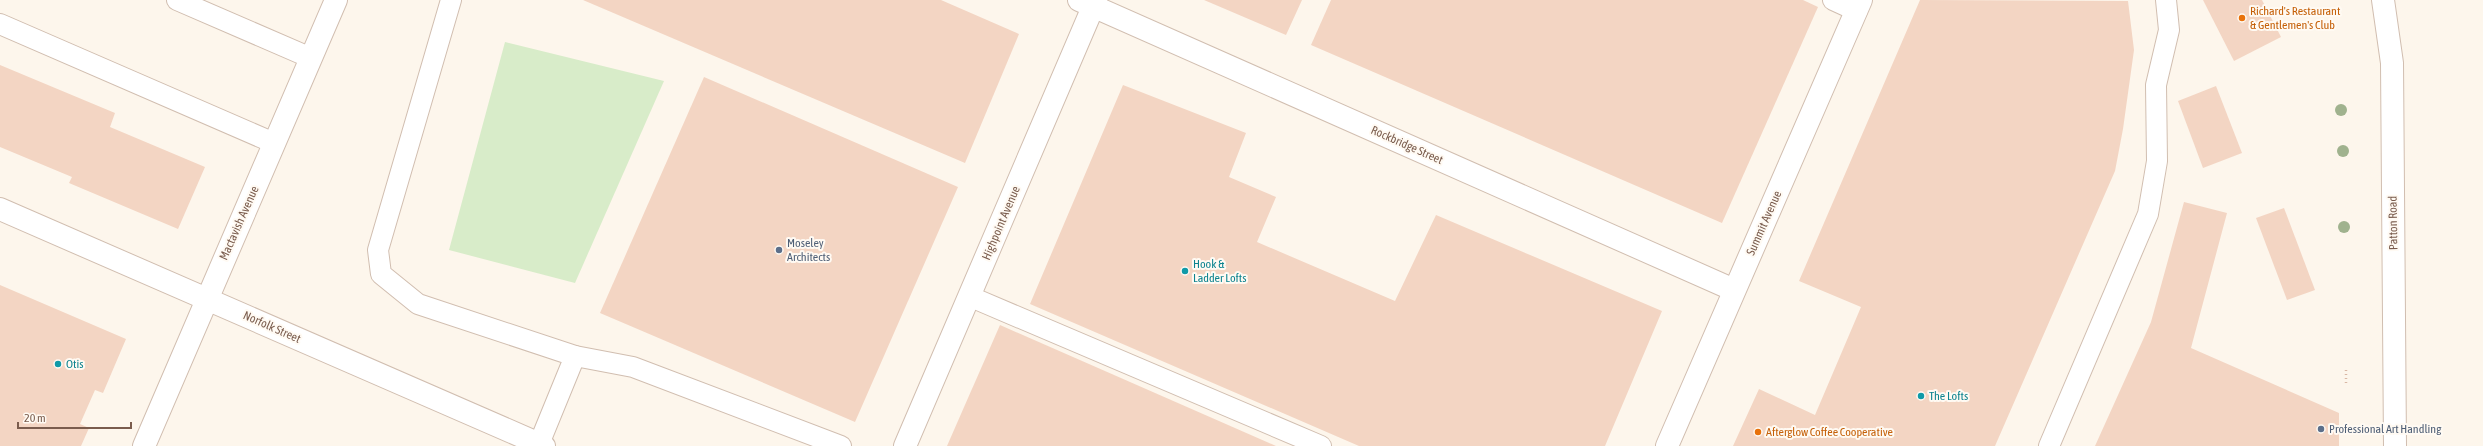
<svg xmlns="http://www.w3.org/2000/svg" width="2483" height="446" font-family="'Asap Condensed',sans-serif">
<rect width="100%" height="100%" fill="#fdf6ec"/>
<path fill="#d8ecc9" d="M 505,42 L 664,81 L 575,283 L 449,250 Z"/>
<g fill="#f3d5c3">
<path d="M 583,0 L 941,0 L 1019,34 L 965,163 Z"/>
<path d="M 1204,0 L 1302,0 L 1286,35 Z"/>
<path d="M 1331,0 L 1803,0 L 1818,7 L 1722,223 L 1311,45 Z"/>
<path d="M 1920,0 L 2128,1 L 2134,50 L 2123,129 L 2115,171 L 1995,446 L 1733,446 L 1759,389 L 1815,415 L 1861,307 L 1799,281 Z"/>
<path d="M 2203,0 L 2262,0 L 2281,37 L 2234,61 Z"/>
<path d="M 0,65 L 115,113 L 110,127 L 205,167 L 178,229 L 69,183 L 72,177 L 0,147 Z"/>
<path d="M 704,77 L 958,187 L 855,422 L 600,313 Z"/>
<path d="M 1123,85 L 1246,133 L 1229,177 L 1276,197 L 1257,242 L 1395,301 L 1436,215 L 1662,311 L 1605,446 L 1359,446 L 1030,304 Z"/>
<path d="M 2216,86 L 2242,153 L 2203,168 L 2178,101 Z"/>
<path d="M 2184,202 L 2227,213 L 2191,348 L 2339,413 L 2339,446 L 2095,446 L 2151,322 Z"/>
<path d="M 2284,208 L 2315,290 L 2287,300 L 2256,218 Z"/>
<path d="M 0,285 L 126,339 L 103,393 L 95,390 L 80,424 L 89,428 L 81,446 L 0,446 Z"/>
<path d="M 1000,325 L 1276,446 L 947,446 Z"/>
</g>
<g fill="none" stroke-linecap="round" stroke-linejoin="round">
<defs>
<g id="service">
<path d="M 177,0 L 311,58"/>
<path d="M 451,0 L 378,250 L 381,274 L 418,304 L 575,356 L 539,444"/>
<path d="M 1833,0 L 1857,11"/>
<path d="M 0,24 L 274,143"/>
<path d="M 971,297 L 1321,446"/>
<path d="M 575,356 L 633,367 L 841,446"/>
<path d="M 2049,446 L 2148,214 L 2157,161 L 2156,85 L 2169,30 L 2166,0"/>
</g>
<g id="minor">
<path d="M 1079,0 L 1734,290"/>
<path d="M 2383,0 L 2392,63 L 2395,446"/>
<path d="M 0,209 L 544,446"/>
<path d="M 144,446 L 336,0"/>
<path d="M 905,446 L 1096,0"/>
<path d="M 1667,446 L 1861,0"/>
</g>
</defs>
<use href="#service" stroke="#d1beb0" stroke-width="22"/>
<use href="#minor" stroke="#d1beb0" stroke-width="24"/>
<path stroke="#d9b8a5" stroke-width="2.5" stroke-dasharray="1 3" stroke-linecap="butt" d="M 2346,383 L 2346,368"/>
<use href="#service" stroke="#fff" stroke-width="20"/>
<use href="#minor" stroke="#fff" stroke-width="22"/>
</g>
<g fill="#a0b28e">
<circle cx="2341" cy="110" r="6"/>
<circle cx="2343" cy="151" r="6"/>
<circle cx="2344" cy="227" r="6"/>
</g>
<g fill="#e8710a" stroke="#fffaf3" stroke-width="1.5">
<circle cx="2242" cy="18" r="4"/>
<circle cx="1758" cy="432" r="4"/>
</g>
<g fill="#5c6f8a" stroke="#fffaf3" stroke-width="1.5">
<circle cx="779" cy="250" r="4"/>
<circle cx="2321" cy="429" r="4"/>
</g>
<g fill="#0f9aa8" stroke="#fffaf3" stroke-width="1.5">
<circle cx="1185" cy="271" r="4"/>
<circle cx="58" cy="364" r="4"/>
<circle cx="1921" cy="396" r="4"/>
</g>
<g text-anchor="middle" stroke-width="4" stroke-linejoin="round" paint-order="stroke">
<g font-size="12" fill="#c56008" stroke="#fffaf3" text-anchor="start">
<text x="2250" y="15">Richard's Restaurant<tspan x="2250" dy="14">&amp; Gentlemen's Club</tspan></text>
<text x="1766" y="436">Afterglow Coffee Cooperative</text>
</g>
<g font-size="12" fill="#7a5c4d" stroke="#fffaf3">
<text transform="translate(1407 145) rotate(24)" y="4">Rockbridge Street</text>
<text transform="translate(239 223) rotate(-66)" y="4">Mactavish Avenue</text>
<text transform="translate(1001 223) rotate(-67)" y="4">Highpoint Avenue</text>
<text transform="translate(1764 223) rotate(-66)" y="4">Summit Avenue</text>
<text transform="translate(2393 223) rotate(-91)" y="4">Patton Road</text>
<text transform="translate(272 327) rotate(24)" y="4">Norfolk Street</text>
</g>
<g font-size="12" fill="#4e5e75" stroke="#fffaf3" text-anchor="start">
<text x="787" y="247">Moseley<tspan x="787" dy="14">Architects</tspan></text>
<text x="2329" y="433">Professional Art Handling</text>
</g>
<g font-size="12" fill="#0d838f" stroke="#fffaf3" text-anchor="start">
<text x="1193" y="268">Hook &amp;<tspan x="1193" dy="14">Ladder Lofts</tspan></text>
<text x="66" y="368">Otis</text>
<text x="1929" y="400">The Lofts</text>
</g>
</g>
<path d="M18 422v6h113v-6" fill="none" stroke="#7a5c4d" stroke-width="2"/>
<text x="24" y="422" font-size="12" fill="#7a5c4d" stroke="#fffaf3" stroke-width="3" paint-order="stroke">20 m</text>
</svg>
